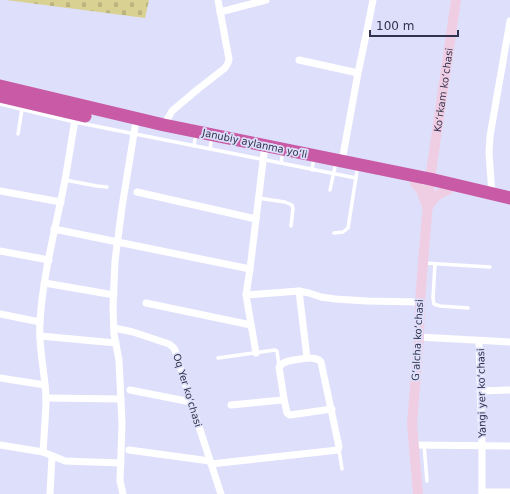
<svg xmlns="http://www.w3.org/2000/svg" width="510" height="494" font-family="'DejaVu Sans',sans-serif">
<defs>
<pattern id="cemetery-stones" width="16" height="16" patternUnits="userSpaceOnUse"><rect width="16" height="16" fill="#d9d191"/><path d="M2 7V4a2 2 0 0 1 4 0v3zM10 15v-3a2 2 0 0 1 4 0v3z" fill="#bbb47f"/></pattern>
</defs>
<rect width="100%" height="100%" fill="#dee0fb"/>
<path fill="url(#cemetery-stones)" d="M 6,0 L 149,0 L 145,18 Z"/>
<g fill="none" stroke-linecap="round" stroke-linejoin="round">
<g stroke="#fff" stroke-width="3.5">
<path d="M 0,104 L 41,114 L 75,122 L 356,178"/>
<path d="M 18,134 L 22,109"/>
<path d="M 194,146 L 195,139"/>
<path d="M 210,149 L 211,142"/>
<path d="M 281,163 L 282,157"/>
<path d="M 312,170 L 313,163"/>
<path d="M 65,180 L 97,186 L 107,187"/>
<path d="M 330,190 L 335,167"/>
<path d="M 258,198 L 285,202 L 292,205 L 293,209 L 291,226"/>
<path d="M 334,233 L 343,232 L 348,228 L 357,171"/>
<path d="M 424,263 L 490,267"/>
<path d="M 435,264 L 433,298 L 434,304 L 440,306 L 468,308"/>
<path d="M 218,358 L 275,350 L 277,351 L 279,366"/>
<path d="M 424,445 L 427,481"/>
<path d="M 339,450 L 342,469"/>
</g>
<g stroke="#fff" stroke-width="7">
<path d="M 220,12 L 266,0"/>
<path d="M 299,60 L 358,73"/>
<path d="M 164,125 L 172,111 L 198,89 L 225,68 L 228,63 L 229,59 L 218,0"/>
<path d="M 342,161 L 358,73 L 366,35 L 373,0"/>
<path d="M 0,191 L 61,202"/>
<path d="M 137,192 L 256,219"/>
<path d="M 492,194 L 489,153 L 490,136 L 510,21"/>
<path d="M 54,229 L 250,269"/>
<path d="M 0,251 L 49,260"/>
<path d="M 45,283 L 114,295"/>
<path d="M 246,295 L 299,291 L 309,293 L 321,297 L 335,299 L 367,301 L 420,302"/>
<path d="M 146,303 L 251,325"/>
<path d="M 0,314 L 40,322"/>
<path d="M 114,328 L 133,332 L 169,344 L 173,347 L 175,350 L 191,402 L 221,494"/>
<path d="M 40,336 L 116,343"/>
<path d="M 419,337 L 510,342"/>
<path d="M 479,341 L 482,445 L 482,494"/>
<path d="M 256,353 L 246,295 L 250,269 L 264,153"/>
<path d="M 0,378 L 45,385"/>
<path d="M 130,390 L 191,402"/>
<path d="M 480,391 L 510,390"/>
<path d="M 46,398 L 121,399"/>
<path d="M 284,399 L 287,413 L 290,415 L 332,409"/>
<path d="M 231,405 L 282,400 L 284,399 L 279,367 C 285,359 298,360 307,358"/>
<path d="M 0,445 L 43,452 L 65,461 L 121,463"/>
<path d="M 413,445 L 510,446"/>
<path d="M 129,450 L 210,461"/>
<path d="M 43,452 C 44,434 46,415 46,397 C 45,372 38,347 40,321 C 43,273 56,227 65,180 C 69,158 72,136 76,114"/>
<path d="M 211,464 L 338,450 L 339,447 L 321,362 C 318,358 313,358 307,358 L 299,291"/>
<path d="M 482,492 L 510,492"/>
<path d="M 50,494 L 52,456"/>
<path d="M 123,494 L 120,481 L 122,424 L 119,360 L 114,334 L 113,307 L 115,261 L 122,207 L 135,127"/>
</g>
<g stroke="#efcee4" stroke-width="10">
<path d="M 415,183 L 421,190 L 426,204"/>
<path d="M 428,207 C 434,197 437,194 448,190"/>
<path id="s1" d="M 418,494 L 412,424 L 419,337 L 420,302 L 423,263 L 430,179 L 456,0"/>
</g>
<g stroke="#c95aa5" stroke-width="13">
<path d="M 0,86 L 164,125 L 430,179 L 510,198"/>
<path d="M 0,96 L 85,116"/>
</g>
</g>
<g text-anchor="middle" stroke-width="3.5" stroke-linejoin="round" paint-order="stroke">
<g font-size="10" fill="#31324c" stroke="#dee0fb">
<text dy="4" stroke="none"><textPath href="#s1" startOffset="406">Ko‘rkam ko‘chasi</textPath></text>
<text transform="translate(255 143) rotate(12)" y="4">Janubiy aylanma yoʻli</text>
<text transform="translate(417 340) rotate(-87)" y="4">Gʻalcha koʻchasi</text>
<text transform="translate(188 390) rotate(73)" y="4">Oq Yer koʻchasi</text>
<text transform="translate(481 393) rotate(-91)" y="4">Yangi yer koʻchasi</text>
</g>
</g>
<path d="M370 30v6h88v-6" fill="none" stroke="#31324c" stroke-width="2"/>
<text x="376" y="30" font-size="12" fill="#31324c" stroke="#dee0fb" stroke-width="3" paint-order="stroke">100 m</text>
</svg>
